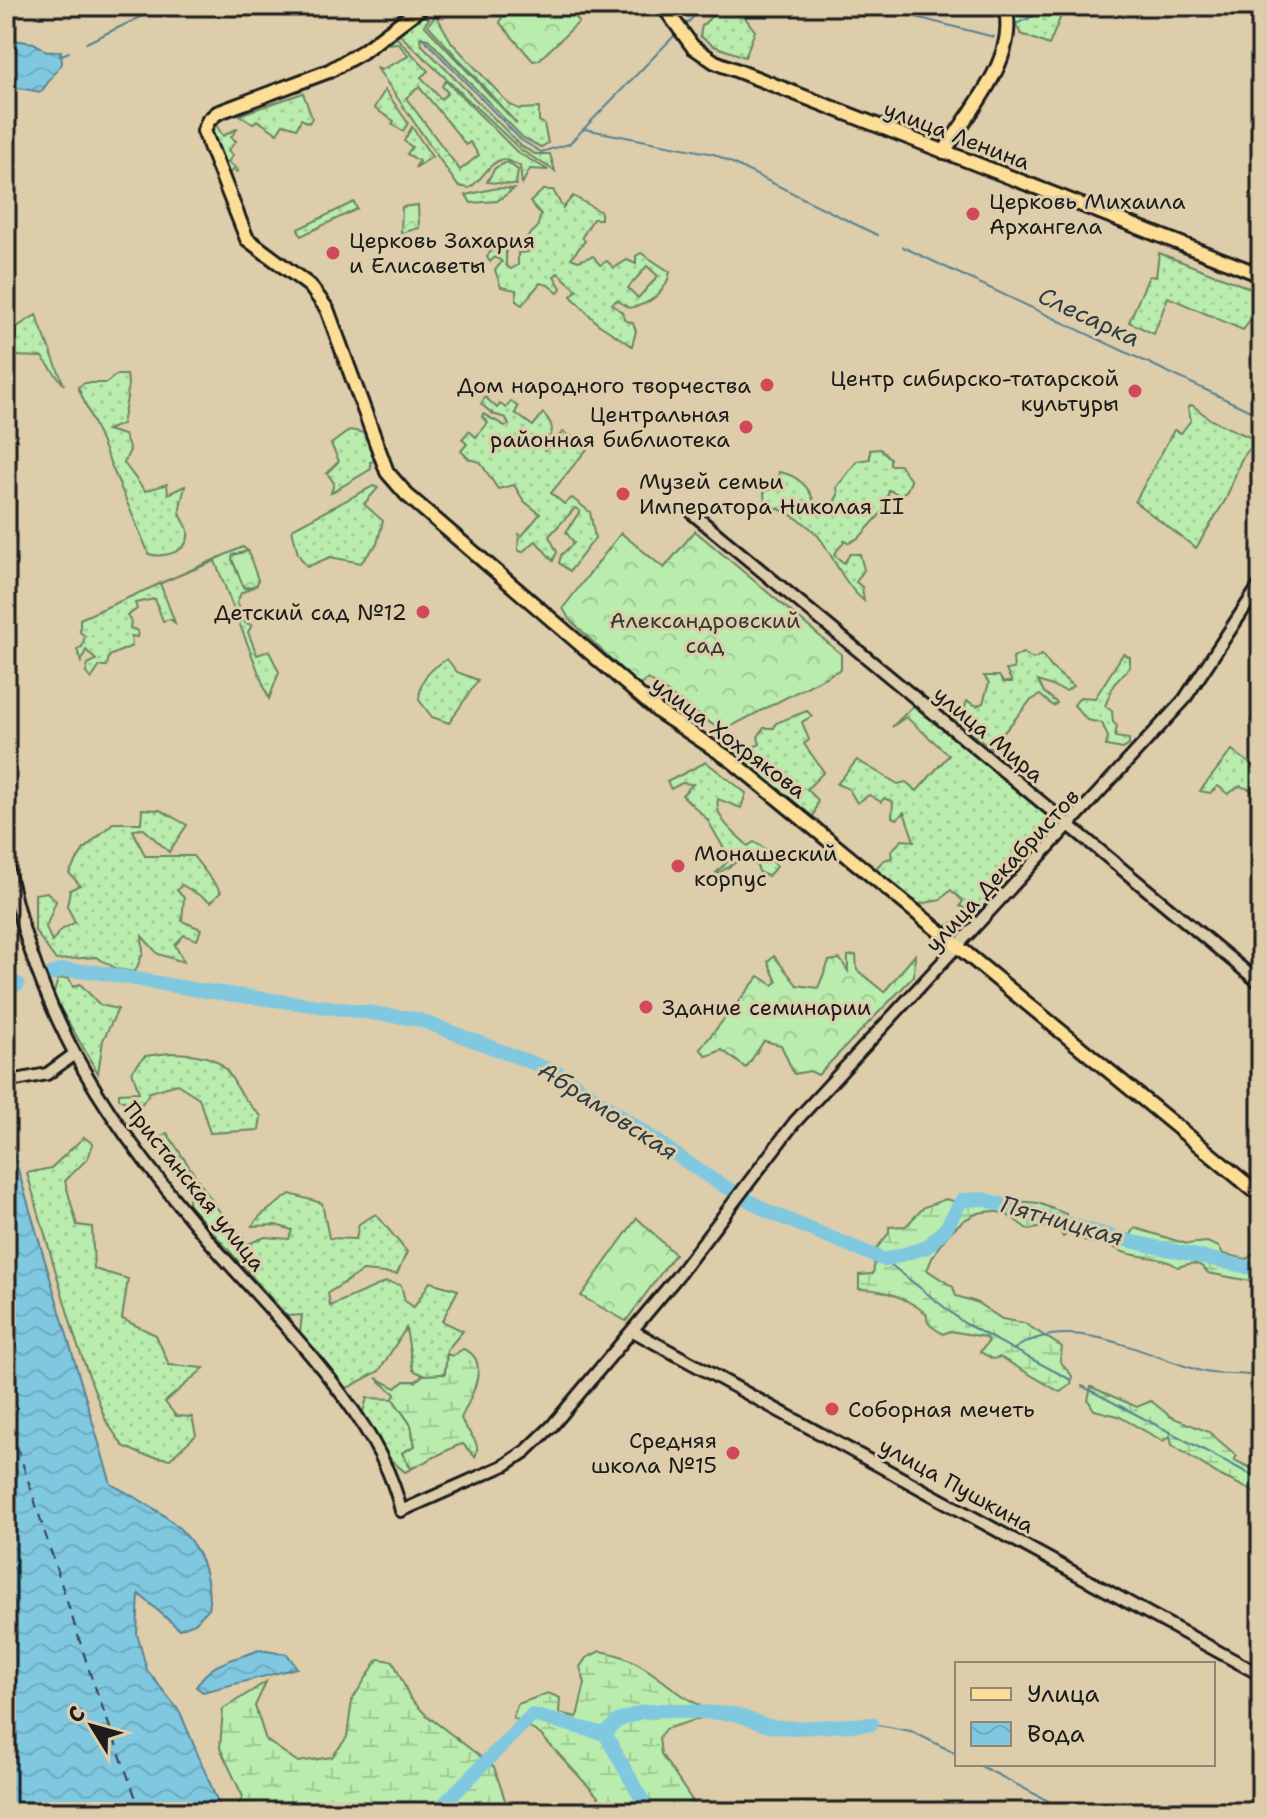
<svg xmlns="http://www.w3.org/2000/svg" width="1267" height="1818" font-family="'Shantell Sans',sans-serif">
<defs>
<pattern id="grass-dots" width="8" height="8" patternUnits="userSpaceOnUse" patternTransform="scale(2)"><rect width="8" height="8" fill="#b9ecad"/><path d="M2 2h.1M6 6h.1" fill="none" stroke="#9eca94" stroke-width="1.8" stroke-linecap="round"/></pattern>
<pattern id="forest-crowns" width="20" height="18" patternUnits="userSpaceOnUse" patternTransform="scale(2)"><rect width="20" height="18" fill="#b9ecad"/><path d="M2 6a3 3 0 1 1 6 0M12 15a3 3 0 1 1 6 0" fill="none" stroke="#9eca94"/></pattern>
<pattern id="wetland-marsh" width="20" height="14" patternUnits="userSpaceOnUse" patternTransform="scale(2)"><rect width="20" height="14" fill="#b9ecad"/><path d="M1 5h8M5 5V1M11 12h8M15 12V8" fill="none" stroke="#9eca94"/></pattern>
<pattern id="water-waves" width="16" height="10" patternUnits="userSpaceOnUse" patternTransform="scale(2)"><rect width="16" height="10" fill="#7fc8e0"/><path d="M0 5q4-4 8 0t8 0" fill="none" stroke="#6dabc0"/></pattern>
</defs>
<rect width="100%" height="100%" fill="#decdaa"/>
<filter id="ink" filterUnits="userSpaceOnUse"><feTurbulence type="fractalNoise" baseFrequency=".0125" numOctaves="2"/><feDisplacementMap in="SourceGraphic" scale="16" xChannelSelector="R" yChannelSelector="G"/><feConvolveMatrix kernelMatrix="1 2 1 2 8 2 1 2 1" color-interpolation-filters="sRGB"/></filter>
<g filter="url(#ink)">
<g fill="url(#grass-dots)" stroke="#6a8464" stroke-width="2" fill-rule="evenodd">
<path d="M 721,6 L 725,10 L 747,6 L 746,19 L 755,31 L 745,57 L 714,46 L 700,36 L 702,26 Z"/>
<path d="M 1042,6 L 1073,6 L 1063,11 L 1049,45 L 1021,34 L 1014,21 L 1017,11 L 1023,16 Z"/>
<path d="M 423,13 L 429,19 L 424,25 L 517,124 L 428,25 L 436,15 L 452,43 L 510,105 L 519,109 L 539,108 L 539,121 L 544,124 L 548,143 L 541,147 L 523,138 L 428,39 L 420,38 L 421,44 L 522,147 L 535,154 L 550,154 L 555,171 L 521,150 L 398,33 Z"/>
<path d="M 397,38 L 428,71 L 421,77 L 441,99 L 448,93 L 442,86 L 446,81 L 517,152 L 548,170 L 530,169 L 522,184 L 520,166 L 504,159 C 488,162 483,180 469,188 L 458,186 L 377,68 L 381,70 L 409,56 L 398,43 L 388,44 ZM 419,87 C 434,105 448,121 466,145 L 470,142 L 479,155 L 460,170 L 406,98 Z"/>
<path d="M 385,90 L 408,123 L 403,131 L 392,124 L 394,121 L 374,108 Z"/>
<path d="M 303,93 L 312,118 L 309,123 L 301,119 L 297,128 L 283,124 L 277,133 L 257,120 L 253,124 L 239,115 Z"/>
<path d="M 216,125 L 223,136 L 238,128 L 231,137 L 236,141 L 228,151 L 233,155 L 228,162 L 238,170 L 237,172 L 233,170 L 229,174 L 212,131 Z"/>
<path d="M 412,127 L 432,157 L 415,168 L 419,161 L 407,154 L 412,147 L 404,141 Z"/>
<path d="M 507,162 L 518,170 L 516,185 L 487,182 L 495,168 Z"/>
<path d="M 497,188 L 514,189 L 497,201 L 471,203 L 466,195 Z"/>
<path d="M 543,190 L 553,190 L 563,208 L 573,196 L 601,212 L 601,219 L 593,219 L 582,237 L 585,241 L 571,258 L 578,261 L 593,256 L 600,265 L 607,261 L 614,268 L 627,260 L 636,264 L 636,256 L 641,253 L 670,272 C 666,293 649,305 629,308 L 617,300 L 612,304 L 623,313 L 624,320 L 633,323 L 636,331 L 632,346 L 598,324 L 571,296 L 577,290 L 558,273 L 554,276 L 561,288 L 558,293 L 548,285 L 540,283 L 522,305 L 516,301 L 516,290 L 501,287 L 495,270 L 502,262 L 495,257 L 490,262 L 487,257 L 495,243 L 506,251 L 506,265 L 511,269 L 518,265 L 518,253 L 528,252 L 524,240 L 537,228 L 541,214 L 530,202 ZM 647,266 L 658,276 L 638,298 L 628,288 Z"/>
<path d="M 354,202 L 357,209 L 301,236 L 298,229 Z"/>
<path d="M 1159,253 L 1260,292 L 1261,306 L 1243,330 L 1168,297 L 1154,334 L 1129,322 L 1149,276 L 1156,277 Z"/>
<path d="M 36,315 L 64,385 L 42,357 L 12,356 L 12,367 L 6,362 L 6,330 L 12,330 Z"/>
<path d="M 116,375 L 127,375 C 130,390 125,408 122,424 L 107,430 L 124,435 L 130,450 L 124,463 L 145,491 L 167,484 L 168,494 L 185,486 C 184,494 179,505 180,512 C 181,519 187,524 188,531 C 191,551 164,559 149,554 L 78,387 L 85,383 L 106,383 Z"/>
<path d="M 485,397 L 497,408 L 500,404 L 506,408 L 511,401 L 518,407 L 515,413 L 533,426 L 543,413 C 558,429 551,434 544,451 L 563,432 L 586,445 L 587,449 L 551,493 L 564,504 L 572,498 L 590,512 L 595,538 L 570,571 L 559,563 L 561,555 L 574,543 L 566,532 L 580,511 L 575,508 L 549,536 L 557,552 L 553,561 L 536,541 L 522,552 L 518,550 L 519,534 L 522,536 L 540,514 L 524,501 L 514,485 L 498,489 L 480,462 L 469,459 L 461,451 L 467,444 L 462,439 L 469,431 L 476,437 L 488,423 L 482,417 L 483,414 L 505,426 L 509,425 L 506,418 L 493,414 L 481,404 Z"/>
<path d="M 1192,405 L 1211,420 L 1256,440 L 1241,460 L 1226,499 L 1196,548 L 1135,502 L 1174,430 L 1181,433 L 1191,420 L 1188,407 Z"/>
<path d="M 350,430 L 365,433 L 374,461 L 370,462 L 371,469 L 331,493 L 334,483 L 327,473 L 339,461 L 331,444 Z"/>
<path d="M 880,449 L 890,458 L 890,465 L 900,465 L 911,481 L 907,490 L 900,495 L 889,490 L 884,510 L 860,537 L 849,543 L 845,540 L 834,555 L 844,563 L 850,554 L 860,554 L 864,570 L 856,582 L 862,587 L 864,601 C 844,584 836,562 822,541 C 809,522 785,511 765,503 L 764,492 L 776,486 L 779,472 C 796,475 810,486 814,503 L 834,502 L 838,495 L 837,487 L 857,461 L 870,459 L 870,450 Z"/>
<path d="M 373,486 L 378,488 L 364,504 L 383,521 L 377,544 L 361,563 L 330,557 L 307,567 L 298,554 L 292,529 Z"/>
<path d="M 243,547 L 248,551 L 233,555 L 232,559 L 244,588 L 257,585 L 241,593 L 237,602 L 245,623 L 252,625 L 248,632 L 257,655 L 269,651 L 279,672 L 269,699 L 215,561 L 160,583 L 175,623 L 170,619 L 163,621 L 155,599 L 135,603 L 137,609 L 127,616 L 131,621 L 130,628 L 138,631 L 137,637 L 131,636 L 132,646 L 109,656 L 107,666 L 100,666 L 91,679 L 86,673 L 88,664 L 96,660 L 86,650 L 81,662 L 77,649 L 82,647 L 85,636 L 80,632 L 80,619 Z"/>
<path d="M 1023,653 L 1033,659 L 1042,655 L 1052,668 L 1073,686 L 1066,691 L 1038,681 L 1044,692 L 1057,703 L 1053,706 L 1040,695 L 1030,701 L 991,748 L 950,716 L 965,707 L 967,701 L 977,706 L 983,703 L 989,683 L 984,676 L 999,676 L 1003,682 L 1012,682 L 1006,670 L 1014,669 L 1013,658 Z"/>
<path d="M 1123,654 L 1130,657 L 1130,667 L 1114,684 L 1105,706 L 1112,711 L 1113,722 L 1117,726 L 1115,737 L 1129,739 L 1129,745 L 1123,749 L 1106,746 L 1108,737 L 1102,723 L 1087,720 L 1074,705 L 1080,697 L 1095,698 Z"/>
<path d="M 447,659 L 457,672 L 478,680 L 449,723 L 432,717 L 419,700 C 420,679 429,670 447,659 Z"/>
<path d="M 915,704 L 1056,822 L 1057,829 L 956,935 L 943,929 L 970,911 L 960,906 L 963,901 L 951,890 L 940,900 L 914,905 L 873,871 L 884,860 L 892,858 L 891,851 L 902,840 L 914,841 L 904,812 L 897,819 L 892,817 L 893,802 L 884,798 L 881,802 L 869,795 L 857,803 L 849,789 L 837,784 L 857,760 L 898,784 L 906,782 L 917,791 L 949,755 L 906,717 L 892,727 Z"/>
<path d="M 807,711 L 812,716 L 802,722 L 809,740 L 804,744 L 824,772 L 807,789 L 818,800 L 813,818 L 725,747 L 737,746 L 748,750 L 760,744 L 758,737 L 764,728 L 774,728 L 776,723 Z"/>
<path d="M 1232,750 L 1261,772 L 1261,794 L 1256,801 L 1252,790 L 1240,786 L 1228,794 L 1218,786 L 1210,793 L 1200,791 Z"/>
<path d="M 706,762 L 746,793 L 741,808 L 718,799 C 714,819 734,832 748,846 L 754,842 L 767,850 L 768,857 L 777,866 L 768,876 L 760,873 L 751,853 L 711,878 L 730,859 L 707,819 L 682,795 L 693,784 L 682,783 L 671,789 L 667,782 Z"/>
<path d="M 142,809 L 160,810 L 187,825 L 169,852 L 144,829 L 133,830 L 145,856 L 193,856 L 221,892 L 211,902 L 182,885 L 177,890 L 184,898 L 182,921 L 201,929 L 197,940 L 184,935 L 175,945 L 184,962 L 158,954 L 142,936 L 143,953 L 135,972 L 117,969 L 96,957 L 56,960 L 35,931 L 35,894 L 47,892 L 56,901 L 46,927 L 52,942 L 60,931 L 75,922 L 67,906 L 70,890 L 80,885 L 69,873 L 84,849 L 113,823 L 141,823 Z"/>
<path d="M 69,978 L 73,987 L 80,984 L 100,1005 L 118,1009 L 103,1040 L 98,1073 L 53,996 L 58,979 Z"/>
<path d="M 170,1053 C 242,1054 218,1077 261,1116 L 259,1130 L 210,1133 L 199,1098 L 177,1084 L 150,1092 L 138,1109 L 119,1099 L 119,1093 L 139,1092 L 132,1071 L 145,1056 Z"/>
<path d="M 167,1133 L 216,1207 L 248,1244 L 265,1237 L 289,1239 L 292,1230 L 276,1225 L 252,1226 L 260,1216 L 290,1194 L 322,1203 L 329,1238 L 356,1239 L 359,1224 L 376,1214 L 407,1252 L 397,1274 L 363,1271 L 328,1293 L 330,1306 L 386,1282 L 401,1285 L 405,1301 L 414,1307 L 430,1282 L 458,1290 L 442,1321 L 463,1331 L 447,1350 L 445,1373 L 427,1377 L 413,1370 L 406,1328 L 379,1371 L 344,1390 L 300,1333 L 302,1315 L 287,1316 L 188,1204 L 190,1196 L 181,1175 L 165,1156 L 166,1147 L 161,1137 Z"/>
<path d="M 84,1137 L 93,1144 L 88,1158 L 65,1181 L 77,1225 L 92,1227 L 94,1269 L 128,1279 L 122,1319 L 156,1335 L 169,1365 L 204,1368 L 165,1402 L 176,1416 L 192,1417 L 196,1435 L 170,1459 L 143,1455 L 123,1446 L 106,1421 L 76,1341 L 27,1173 L 51,1168 Z"/>
<path d="M 367,1398 L 393,1399 L 411,1425 L 415,1446 L 402,1453 L 411,1469 L 405,1472 L 391,1460 L 363,1412 Z"/>
</g>
<g fill="url(#forest-crowns)" stroke="#6a8464" stroke-width="2">
<path d="M 517,6 L 583,6 L 573,14 L 579,22 L 539,60 L 533,61 L 500,23 L 502,17 Z"/>
<path d="M 418,205 L 419,228 L 401,233 L 402,207 Z"/>
<path d="M 695,531 L 841,654 L 841,669 L 722,731 L 648,679 L 639,686 L 569,619 L 563,608 L 621,533 L 664,568 Z"/>
<path d="M 248,551 L 258,580 L 257,585 L 244,588 L 232,559 L 233,555 Z"/>
<path d="M 856,955 L 857,970 L 884,992 L 915,955 L 914,976 L 818,1075 L 810,1071 L 794,1074 L 781,1045 L 764,1041 L 746,1068 L 722,1050 L 707,1056 L 700,1049 L 759,976 L 773,985 L 777,982 L 768,962 L 774,956 L 797,985 L 818,988 L 829,961 L 840,959 L 848,971 L 848,956 Z"/>
<path d="M 637,1218 L 675,1254 L 626,1321 L 581,1296 Z"/>
</g>
<g fill="url(#wetland-marsh)" stroke="#6a8464" stroke-width="2">
<path d="M 973,1197 L 1038,1203 L 1066,1214 L 1064,1229 L 1072,1219 L 1130,1236 L 1135,1228 L 1187,1244 L 1207,1242 L 1219,1247 L 1223,1254 L 1247,1259 L 1254,1253 L 1261,1256 L 1261,1283 L 1208,1273 C 1199,1260 1191,1263 1178,1267 C 1156,1252 1128,1262 1107,1242 C 1092,1245 1083,1242 1072,1231 L 1063,1237 L 1057,1224 L 1029,1230 C 1019,1224 1013,1216 1002,1213 C 968,1203 937,1242 927,1270 L 953,1287 L 956,1296 L 976,1302 L 1002,1319 L 1024,1323 L 1062,1347 L 1060,1361 L 1072,1376 L 1071,1384 L 1060,1392 L 1000,1357 L 993,1359 L 980,1352 L 989,1341 L 985,1337 L 950,1331 L 943,1334 C 939,1331 930,1327 928,1322 C 925,1315 930,1316 923,1311 C 904,1297 881,1289 859,1289 L 859,1275 L 873,1274 L 877,1248 L 889,1233 L 889,1227 L 906,1226 L 924,1207 L 946,1199 L 968,1205 Z"/>
<path d="M 463,1349 C 493,1359 470,1400 461,1418 C 466,1433 483,1441 475,1457 L 463,1444 L 456,1446 L 411,1469 L 402,1453 L 415,1446 L 411,1425 L 393,1399 L 395,1394 L 376,1378 L 396,1388 L 404,1381 L 416,1381 L 423,1375 L 445,1374 L 447,1354 L 452,1356 Z"/>
<path d="M 1091,1387 L 1137,1407 L 1151,1401 L 1171,1417 L 1209,1432 L 1237,1456 L 1234,1460 L 1261,1473 L 1261,1495 L 1221,1476 L 1172,1445 L 1170,1436 L 1163,1441 L 1118,1416 L 1094,1410 L 1088,1400 Z"/>
<path d="M 600,1651 C 653,1659 669,1697 718,1713 L 665,1729 L 659,1738 L 661,1754 L 700,1812 L 612,1812 L 541,1735 L 513,1717 L 518,1704 L 548,1693 L 560,1698 L 559,1713 L 577,1717 L 585,1683 L 580,1667 L 586,1658 Z"/>
<path d="M 378,1659 L 393,1661 L 410,1698 L 426,1715 L 494,1767 L 507,1806 L 514,1812 L 234,1812 L 243,1797 L 220,1748 L 223,1709 L 266,1682 L 255,1706 L 266,1740 L 298,1762 L 332,1757 L 347,1737 L 352,1700 Z"/>
</g>
<g fill="url(#water-waves)" stroke="#578392" stroke-width="2">
<path d="M 6,39 L 34,43 L 47,52 L 61,51 L 62,63 L 41,92 L 6,86 Z"/>
<path d="M 6,1129 L 111,1484 C 167,1515 211,1536 209,1608 L 195,1623 L 179,1629 L 139,1594 L 137,1634 L 147,1670 L 180,1712 L 222,1812 L 6,1812 Z"/>
<path d="M 259,1650 L 287,1654 L 297,1668 L 203,1692 L 196,1687 C 211,1661 232,1661 259,1650 Z"/>
</g>
<g fill="none" stroke-linecap="round" stroke-linejoin="round">
<g stroke="#578392" stroke-width="2">
<path d="M 391,6 L 394,9"/>
<path d="M 873,6 L 994,37"/>
<path d="M 1014,25 L 1053,6"/>
<path d="M 685,26 L 703,6"/>
<path d="M 422,37 L 521,140 L 541,152 L 569,144 L 677,33"/>
<path d="M 86,43 L 164,6"/>
<path d="M 59,56 L 69,52"/>
<path d="M 584,129 L 714,154 L 877,235"/>
<path d="M 903,247 L 1261,416"/>
<path d="M 885,1260 L 964,1323 L 1071,1380"/>
<path d="M 1013,1350 C 1069,1310 1145,1356 1201,1371 C 1221,1377 1241,1371 1261,1378"/>
<path d="M 1082,1386 L 1261,1480"/>
<path d="M 872,1724 L 911,1731 L 957,1754"/>
<path d="M 977,1764 L 1058,1806"/>
<path d="M 1077,1810 L 1088,1812"/>
</g>
<g stroke="#7fc8e0" stroke-width="14">
<path d="M 48,975 L 63,970 L 96,972 L 198,990 L 417,1019 L 559,1073 L 707,1176 L 769,1212 L 885,1260 L 927,1247 L 946,1228 L 962,1200 L 983,1199 L 1116,1238 L 1261,1270"/>
<path d="M 6,987 L 18,984"/>
<path d="M 605,1734 L 649,1812"/>
<path d="M 436,1812 L 532,1715 L 605,1734 L 617,1721 L 641,1712 L 665,1710 L 735,1714 L 768,1726 L 793,1728 L 872,1724"/>
</g>
<path stroke="#303e43" stroke-width="2" stroke-dasharray="10 8" stroke-linecap="butt" d="M 6,1412 L 91,1676 L 141,1812"/>
<defs>
<g id="minor">
<path d="M 693,514 L 1261,984"/>
<path d="M 6,860 C 40,1026 109,1124 217,1250 C 279,1321 381,1418 401,1511 L 505,1465 L 526,1451 L 552,1426 L 676,1278 L 794,1123 L 1184,700 L 1261,583"/>
<path d="M 6,1082 L 47,1074 L 73,1055"/>
<path d="M 633,1331 L 1261,1675"/>
</g>
<g id="major">
<path d="M 423,6 L 362,52 L 329,71 L 217,113 L 208,121 L 204,131 L 247,239 L 310,286 L 327,309 L 387,472 L 407,495 L 659,712 L 731,760 L 1261,1196"/>
<path d="M 663,6 L 693,47 L 715,62 L 1261,275"/>
<path d="M 944,152 C 970,110 1019,58 1005,6"/>
</g>
</defs>
<use href="#minor" stroke="#1c1c1c" stroke-width="16"/>
<use href="#major" stroke="#1c1c1c" stroke-width="18"/>
<use href="#minor" stroke="#decdaa" stroke-width="10"/>
<use href="#major" stroke="#fdde96" stroke-width="12"/>
</g>
</g>
<g fill="#d1495b" stroke="#decdaa" stroke-width="3">
<circle cx="973" cy="214" r="8"/>
<circle cx="333" cy="253" r="8"/>
<circle cx="767" cy="385" r="8"/>
<circle cx="1135" cy="391" r="8"/>
<circle cx="746" cy="427" r="8"/>
<circle cx="623" cy="494" r="8"/>
<circle cx="423" cy="612" r="8"/>
<circle cx="678" cy="866" r="8"/>
<circle cx="646" cy="1007" r="8"/>
<circle cx="832" cy="1409" r="8"/>
<circle cx="733" cy="1453" r="8"/>
</g>
<g text-anchor="middle" stroke-width="6" stroke-linejoin="round" paint-order="stroke">
<g font-size="22" fill="#1c1c1c" stroke="#decdaa">
<text transform="translate(957 135) rotate(21)" y="8">улица Ленина</text>
<text transform="translate(989 734) rotate(40)" y="8">улица Мира</text>
<text transform="translate(729 737) rotate(37)" y="8">улица Хохрякова</text>
<text transform="translate(1002 870) rotate(-47)" y="8">улица Декабристов</text>
<text transform="translate(195 1186) rotate(51)" y="8">Пристанская улица</text>
<text transform="translate(957 1485) rotate(29)" y="8">улица Пушкина</text>
</g>
<g font-size="22" fill="#1c1c1c" stroke="#decdaa" text-anchor="start">
<text x="989" y="209">Церковь Михаила<tspan x="989" dy="25">Архангела</tspan></text>
<text x="349" y="248">Церковь Захария<tspan x="349" dy="25">и Елисаветы</tspan></text>
<text x="1119" y="386" text-anchor="end">Центр сибирско-татарской<tspan x="1119" dy="25">культуры</tspan></text>
<text x="751" y="393" text-anchor="end">Дом народного творчества</text>
<text x="730" y="422" text-anchor="end">Центральная<tspan x="730" dy="25">районная библиотека</tspan></text>
<text x="639" y="489">Музей семьи<tspan x="639" dy="25">Императора Николая II</tspan></text>
<text x="407" y="620" text-anchor="end">Детский сад №12</text>
<text x="694" y="861">Монашеский<tspan x="694" dy="25">корпус</tspan></text>
<text x="662" y="1015">Здание семинарии</text>
<text x="848" y="1417">Соборная мечеть</text>
<text x="717" y="1448" text-anchor="end">Средняя<tspan x="717" dy="25">школа №15</tspan></text>
</g>
<g font-size="22" fill="#343b32" stroke="#decdaa">
<text x="705" y="628">Александровский<tspan x="705" dy="25">сад</tspan></text>
</g>
<g font-size="24" font-style="italic" fill="#303e43" stroke="#decdaa">
<text transform="translate(1089 317) rotate(25)" y="8">Слесарка</text>
<text transform="translate(608 1111) rotate(33)" y="8">Абрамовская</text>
<text transform="translate(1062 1221) rotate(16)" y="8">Пятницкая</text>
</g>
</g>
<rect width="1267" height="1818" fill="none" stroke="#decdaa" stroke-width="32"/>
<rect x="16" y="16" width="1235" height="1786" fill="none" stroke="#1c1c1c" stroke-width="3" filter="url(#ink)"/>
<rect x="955" y="1662" width="260" height="104" fill="#decdaa" stroke="#908671" stroke-width="2"/>
<rect x="971" y="1688" width="40" height="12" fill="#fdde96" stroke="#908671" stroke-width="2"/>
<text x="1027" y="1702" font-size="24" fill="#1c1c1c">Улица</text>
<rect x="971" y="1722" width="40" height="24" fill="url(#water-waves)" stroke="#908671" stroke-width="2"/>
<text x="1027" y="1742" font-size="24" fill="#1c1c1c">Вода</text>
<g transform="translate(92 1726) rotate(307)" stroke="#decdaa" stroke-width="6" paint-order="stroke">
<path d="M0-6L14 30L0 20L-14 30Z" fill="#1c1c1c"/>
<text y="-12" font-size="22" font-weight="bold" text-anchor="middle" fill="#1c1c1c">С</text>
</g>
</svg>
